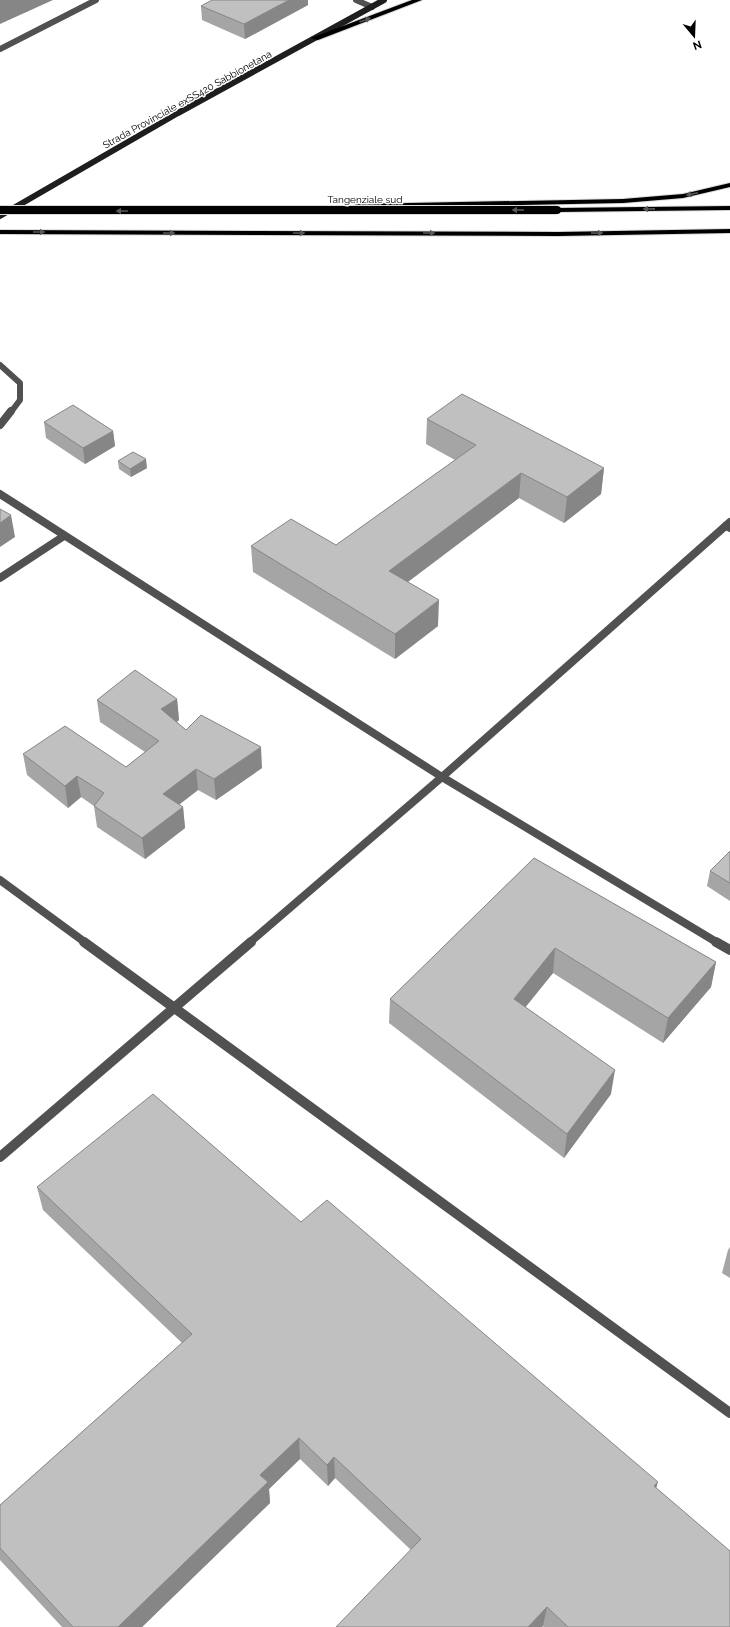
<svg xmlns="http://www.w3.org/2000/svg" width="730" height="1627" font-family="Raleway,sans-serif">
<rect width="100%" height="100%" fill="#fff"/>
<g fill="none" stroke-linecap="round" stroke-linejoin="round">
<defs>
<g id="trunk">
<path d="M 412,0 L 422,0 L 318,40 L 311,38 Z"/>
<path d="M 730,183 L 730,187 L 683,198 L 623,203 L 357,208 L 353,206 L 357,204 L 623,199 L 683,194 Z"/>
<path d="M 730,206 L 730,210 L 557,212 L 553,210 L 557,208 Z"/>
<path d="M 730,229 L 730,233 L 558,236 L 0,234 L 0,230 L 558,232 Z"/>
</g>
</defs>
<use href="#trunk" stroke="#dbdbdb" stroke-width="2"/>
<g stroke="#515151" stroke-width="6">
<path d="M 356,0 L 372,7"/>
<path d="M 0,49 L 96,0"/>
<path d="M 0,365 L 20,383 L 20,400 L 11,412"/>
</g>
<g stroke="#515151" stroke-width="8">
<path d="M 0,425 L 11,411"/>
<path d="M 0,494 L 442,777 L 718,943"/>
<path d="M 0,578 L 64,536"/>
<path d="M 0,880 L 86,943"/>
<path d="M 249,943 L 442,777 L 730,522"/>
</g>
<g stroke="#515151" stroke-width="10">
<path d="M 84,942 L 730,1413"/>
<path d="M 716,942 L 730,950"/>
<path d="M 0,1157 L 251,942"/>
</g>
<path stroke="#515151" stroke-width="8" d="M 726,526 L 730,528"/>
<path stroke="#1e1e1e" stroke-width="6" d="M 0,216 L 178,113 L 384,0"/>
<use href="#trunk" fill="#000" fill-rule="evenodd"/>
<defs>
<path id="trunk-bridge" d="M 0,210 L 557,210"/>
</defs>
<use href="#trunk-bridge" stroke="#dbdbdb" stroke-width="10" stroke-linecap="butt"/>
<use href="#trunk-bridge" stroke="#000" stroke-width="8"/>
</g>
<g fill="#a5a5a5">
<path d="M 308,5 L 245,39 L 202,20 L 201,6 Z"/>
<path d="M 427,419 L 604,468 L 601,494 L 564,523 L 519,498 L 408,582 L 438,626 L 395,659 L 253,572 L 251,546 L 336,545 L 455,460 L 426,444 Z"/>
<path d="M 44,422 L 113,431 L 115,446 L 85,464 L 46,438 Z"/>
<path d="M 118,461 L 147,468 L 131,477 L 119,469 Z"/>
<path d="M 177,699 L 179,720 L 177,722 L 186,730 L 262,768 L 216,800 L 198,790 L 179,804 L 183,807 L 185,828 L 145,859 L 97,827 L 94,806 L 81,797 L 68,808 L 27,775 L 23,754 L 126,767 L 145,752 L 100,722 L 97,700 Z"/>
<path d="M 730,851 L 730,901 L 707,886 L 710,871 Z"/>
<path d="M 534,858 L 716,962 L 711,987 L 663,1043 L 553,973 L 525,1007 L 611,1094 L 564,1158 L 389,1023 L 390,999 Z"/>
<path d="M 37,1187 L 301,1222 L 656,1488 L 730,1627 L 544,1627 L 411,1550 L 335,1478 L 328,1486 L 300,1459 L 269,1489 L 270,1503 L 142,1627 L 62,1627 L 0,1560 L 0,1505 L 182,1343 L 43,1210 Z"/>
<path d="M 730,1247 L 730,1278 L 722,1273 L 728,1250 Z"/>
</g>
<g fill="#868686">
<path d="M 0,0 L 53,0 L 0,24 Z"/>
<path d="M 289,0 L 308,0 L 308,5 L 245,39 L 244,24 Z"/>
<path d="M 113,431 L 115,446 L 85,464 L 83,448 Z"/>
<path d="M 146,459 L 147,468 L 131,477 L 130,469 Z"/>
<path d="M 604,468 L 601,494 L 564,523 L 567,497 Z"/>
<path d="M 521,473 L 519,498 L 389,596 L 389,571 Z"/>
<path d="M 11,515 L 15,537 L 0,547 L 0,523 Z"/>
<path d="M 439,600 L 438,626 L 395,659 L 395,634 Z"/>
<path d="M 177,699 L 179,720 L 163,731 L 161,709 Z"/>
<path d="M 261,747 L 262,768 L 216,800 L 214,779 Z"/>
<path d="M 196,769 L 198,790 L 166,815 L 163,794 Z"/>
<path d="M 77,776 L 81,797 L 68,808 L 65,786 Z"/>
<path d="M 183,807 L 185,828 L 145,859 L 142,838 Z"/>
<path d="M 555,948 L 553,973 L 512,1024 L 514,999 Z"/>
<path d="M 716,962 L 711,987 L 663,1043 L 668,1018 Z"/>
<path d="M 615,1070 L 611,1094 L 564,1158 L 567,1134 Z"/>
<path d="M 299,1438 L 300,1459 L 269,1489 L 270,1503 L 142,1627 L 118,1627 L 260,1475 Z"/>
<path d="M 334,1457 L 335,1478 L 328,1486 L 327,1465 Z"/>
<path d="M 658,1482 L 652,1503 L 654,1486 Z"/>
<path d="M 547,1607 L 543,1626 L 542,1627 L 528,1627 Z"/>
</g>
<g fill="#c0c0c0" stroke="#868686">
<path d="M 212,0 L 289,0 L 244,24 L 201,6 Z"/>
<path d="M 462,394 L 604,468 L 567,497 L 521,473 L 389,571 L 439,600 L 395,634 L 251,546 L 291,519 L 336,545 L 476,445 L 427,419 Z"/>
<path d="M 73,405 L 113,431 L 83,448 L 44,422 Z"/>
<path d="M 133,452 L 146,459 L 130,469 L 118,461 Z"/>
<path d="M 0,509 L 11,515 L 0,523 Z"/>
<path d="M 135,670 L 177,699 L 161,709 L 186,730 L 201,715 L 261,747 L 214,779 L 196,769 L 163,794 L 183,807 L 142,838 L 94,806 L 104,793 L 77,776 L 65,786 L 23,754 L 65,726 L 126,767 L 159,741 L 97,700 Z"/>
<path d="M 730,851 L 730,883 L 710,871 Z"/>
<path d="M 534,858 L 716,962 L 668,1018 L 555,948 L 514,999 L 615,1070 L 567,1134 L 390,999 Z"/>
<path d="M 153,1094 L 301,1222 L 327,1200 L 658,1482 L 654,1486 L 730,1551 L 730,1627 L 568,1627 L 547,1607 L 528,1627 L 336,1627 L 421,1539 L 334,1457 L 327,1465 L 299,1438 L 260,1475 L 268,1482 L 118,1627 L 73,1627 L 0,1548 L 0,1505 L 192,1334 L 37,1187 Z"/>
</g>
<defs><path id="oneway-solid" d="M-6-.8H1V-3.2L6.5 0L1 3.2V.8H-6Z"/></defs>
<g fill="#595959">
<use href="#oneway-solid" transform="translate(365 20) rotate(-20)"/>
<use href="#oneway-solid" transform="translate(692 194) rotate(168)"/>
<use href="#oneway-solid" transform="translate(649 209) rotate(179)"/>
<use href="#oneway-solid" transform="translate(518 210) rotate(180)"/>
<use href="#oneway-solid" transform="translate(122 211) rotate(-180)"/>
<use href="#oneway-solid" transform="translate(39 232)"/>
<use href="#oneway-solid" transform="translate(169 233)"/>
<use href="#oneway-solid" transform="translate(299 233)"/>
<use href="#oneway-solid" transform="translate(429 233)"/>
<use href="#oneway-solid" transform="translate(597 233) rotate(-1)"/>
</g>
<g text-anchor="middle" stroke-width="3" stroke-linejoin="round" paint-order="stroke">
<g font-size="10" fill="#000" stroke="#fff">
<text transform="translate(187 99) rotate(-29)" y="4">Strada Provinciale exSS420 Sabbionetana</text>
<text x="365" y="203">Tangenziale sud</text>
</g>
</g>
<g transform="translate(694 36) rotate(161)" stroke="#ffffff" stroke-width="3" paint-order="stroke">
<path d="M0-3L7 15L0 10L-7 15Z" fill="#000000"/>
<text y="-6" font-size="11" font-weight="bold" text-anchor="middle" fill="#000000">N</text>
</g>
</svg>
